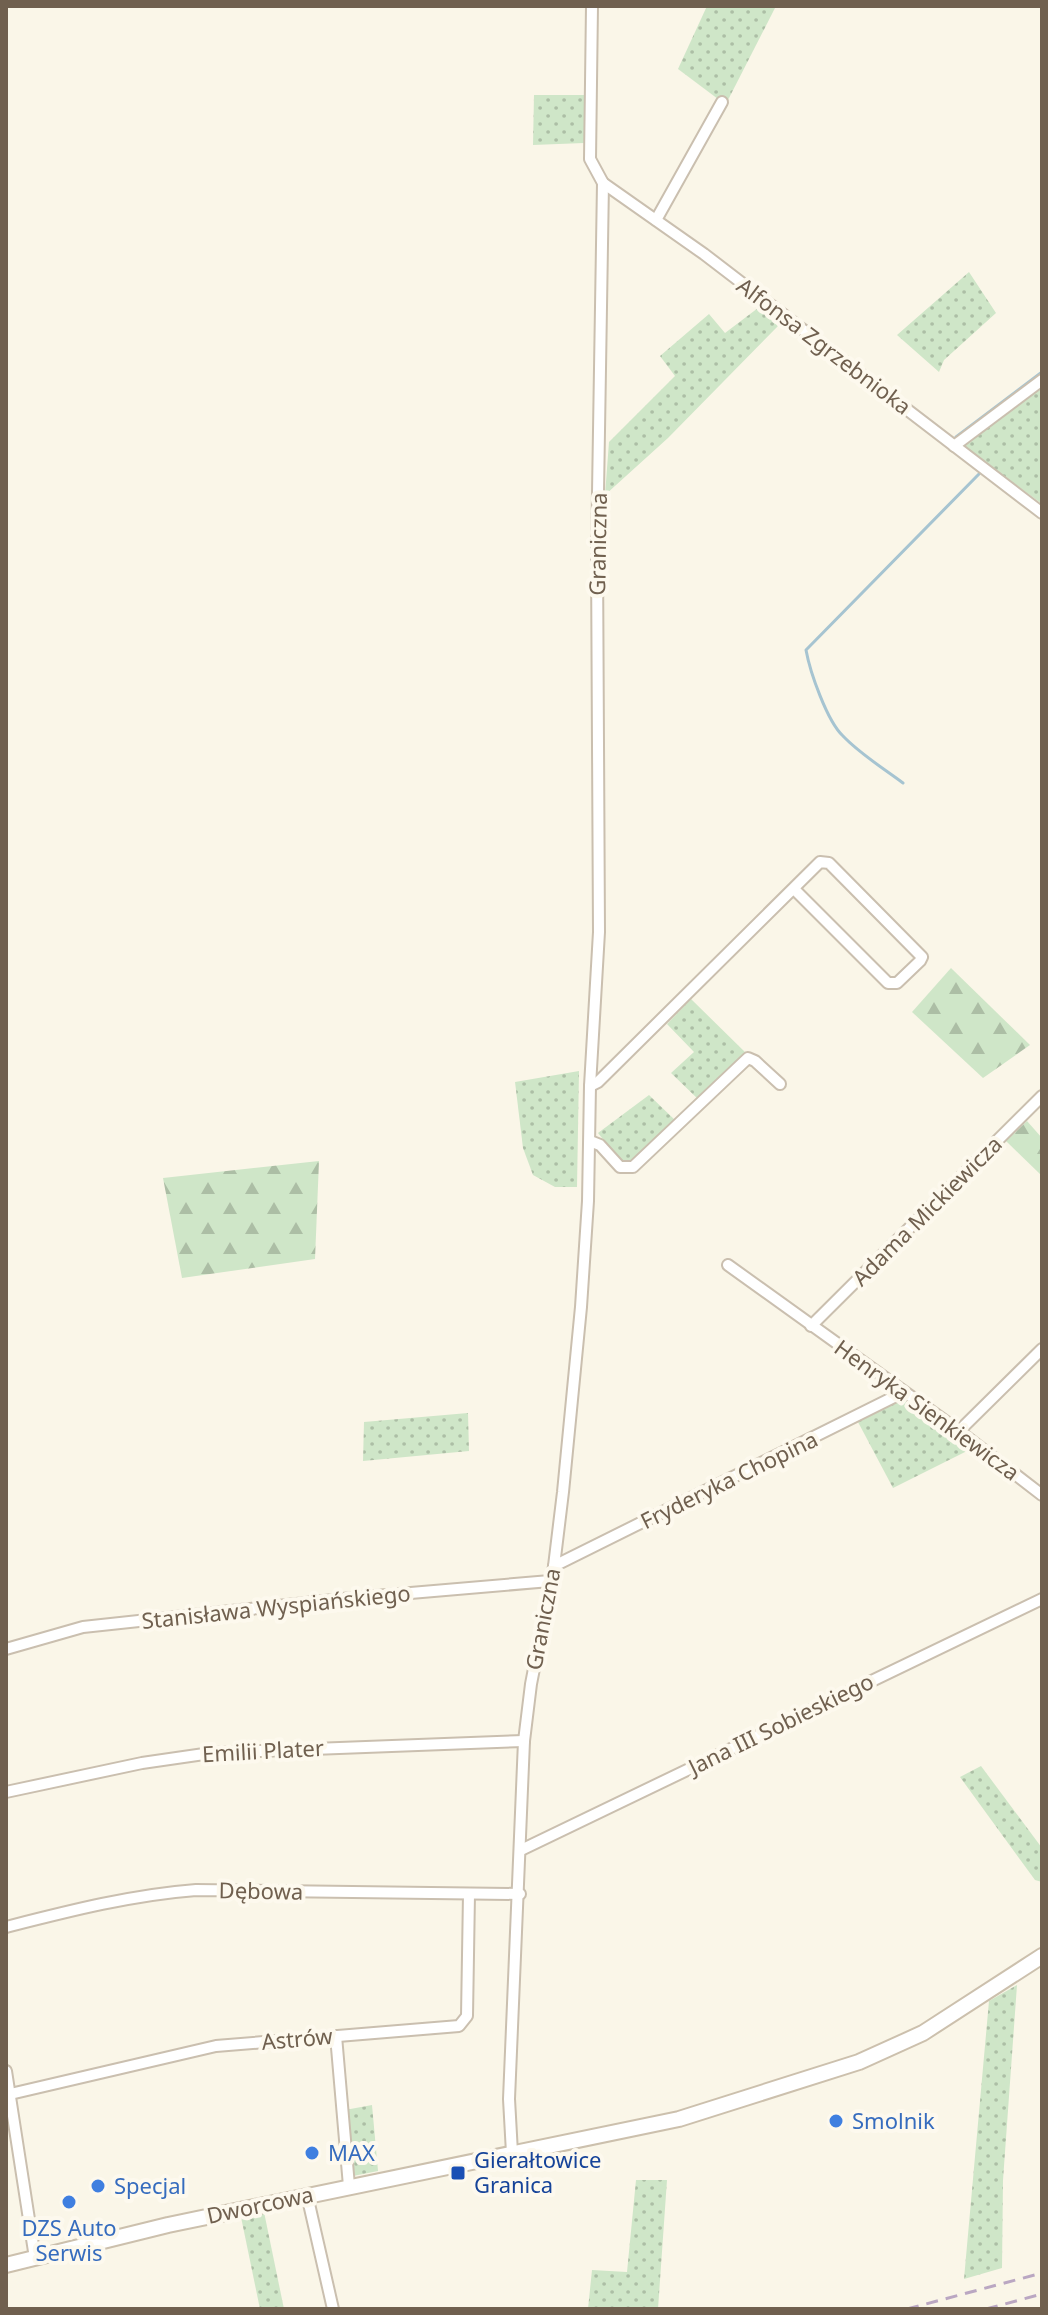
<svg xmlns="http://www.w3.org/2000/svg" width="1048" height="2315" font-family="'Noto Sans',sans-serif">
<defs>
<pattern id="grass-dots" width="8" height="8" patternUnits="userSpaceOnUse" patternTransform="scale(2)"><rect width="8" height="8" fill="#cfe6c8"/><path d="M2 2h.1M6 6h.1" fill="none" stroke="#acbea5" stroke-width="1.8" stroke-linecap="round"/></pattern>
<pattern id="forest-firs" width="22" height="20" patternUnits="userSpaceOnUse" patternTransform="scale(2)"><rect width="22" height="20" fill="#cfe6c8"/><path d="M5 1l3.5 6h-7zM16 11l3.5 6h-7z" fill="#acbea5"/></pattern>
</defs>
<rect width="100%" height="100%" fill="#faf6e8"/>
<g fill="url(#grass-dots)">
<path d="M 707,6 L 776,6 L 728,100 L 718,99 L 678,69 Z"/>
<path d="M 534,95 L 585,95 L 584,143 L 533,145 Z"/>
<path d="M 969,272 L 996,313 L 944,360 L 939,372 L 897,335 Z"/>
<path d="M 758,308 L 779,325 L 668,438 L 605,495 L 609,442 L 675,376 L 660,356 L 709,314 L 725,333 Z"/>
<path d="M 1042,384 L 1042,504 L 964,446 Z"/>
<path d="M 691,999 L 747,1054 L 699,1100 L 671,1073 L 694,1052 L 667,1024 Z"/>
<path d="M 579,1071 L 577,1187 L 555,1187 L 533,1175 L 523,1148 L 515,1082 Z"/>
<path d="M 649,1095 L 677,1122 L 639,1158 L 622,1163 L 598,1133 Z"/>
<path d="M 906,1398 L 973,1448 L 893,1488 L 858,1422 Z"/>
<path d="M 468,1413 L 469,1451 L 363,1461 L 364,1422 Z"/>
<path d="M 981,1766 L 1042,1848 L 1042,1882 L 1035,1880 L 960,1777 Z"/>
<path d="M 1017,1985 L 1003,2180 L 1002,2268 L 964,2279 L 989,2001 Z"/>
<path d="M 372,2105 L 378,2171 L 353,2176 L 345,2110 Z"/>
<path d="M 636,2180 L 667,2180 L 658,2309 L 588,2309 L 592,2270 L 627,2272 Z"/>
<path d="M 264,2212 L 284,2309 L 260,2309 L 241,2217 Z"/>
</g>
<g fill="url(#forest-firs)">
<path d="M 951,968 L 1030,1045 L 983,1078 L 912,1012 Z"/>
<path d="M 1027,1121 L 1042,1138 L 1042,1176 L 1006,1141 Z"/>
<path d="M 319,1161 L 315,1259 L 182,1278 L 163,1178 Z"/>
</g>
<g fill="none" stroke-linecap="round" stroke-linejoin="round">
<g stroke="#a6c4d1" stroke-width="3">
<path d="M 956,437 L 1042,372"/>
<path d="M 903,783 C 883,768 860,754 843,736 C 827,721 810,672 806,650 L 979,474"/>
</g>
<defs>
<g id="street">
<path d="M 603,183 L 704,254 L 1042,513"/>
<path d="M 656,220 L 722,102"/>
<path d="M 954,446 L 1042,380"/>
<path d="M 590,1086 L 598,1082 L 820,862 L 829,863 L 922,957 L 920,961 L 897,983 L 888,983 L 794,889"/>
<path d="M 590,1141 L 600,1145 L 620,1167 L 633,1167 L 748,1058 L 755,1061 L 780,1084"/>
<path d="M 728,1265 L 959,1431 L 1042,1495"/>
<path d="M 811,1326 L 1042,1096"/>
<path d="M 959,1431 L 1042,1349"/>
<path d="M 554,1566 L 904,1392"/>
<path d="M 6,1649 L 83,1627 L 352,1598 L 550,1581"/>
<path d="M 6,1792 L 142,1763 L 211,1753 L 524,1741"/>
<path d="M 521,1850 L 1042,1599"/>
<path d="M 6,1927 C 69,1911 131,1895 196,1890 L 520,1894"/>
<path d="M 336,2036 L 349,2186"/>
<path d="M 6,2071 L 35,2258"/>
<path d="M 6,2095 L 216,2046 L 459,2026 L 467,2016 L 469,1894"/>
<path d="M 512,2153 L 509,2099 L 524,1741 L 531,1684 L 554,1566 L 563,1492 L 581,1307 L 588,1201 L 590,1086 L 599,932 L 597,555 L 603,183 L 590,159 L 592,6"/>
<path d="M 307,2195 L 333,2309"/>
</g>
<path id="secondary" d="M 6,2265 L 168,2225 L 679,2119 L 859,2062 L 923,2033 L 1042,1956"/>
</defs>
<use href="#street" stroke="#cabfaf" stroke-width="14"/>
<use href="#secondary" stroke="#ccc0ad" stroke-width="18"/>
<use href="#street" stroke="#fff" stroke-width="10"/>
<use href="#secondary" stroke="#fff" stroke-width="14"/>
<g stroke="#baa7c2" stroke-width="3" stroke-dasharray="12 8" stroke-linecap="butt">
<path d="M 907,2309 L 1042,2273"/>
<path d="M 986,2309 L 1042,2294"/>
</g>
</g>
<g fill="#3f7fe0" stroke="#fdf9ee" stroke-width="3">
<circle cx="836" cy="2121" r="8"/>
<circle cx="312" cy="2153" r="8"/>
<circle cx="98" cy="2186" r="8"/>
<circle cx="69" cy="2202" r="8"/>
</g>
<rect fill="#1a4fb4" stroke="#fdf9ee" stroke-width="3" x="450" y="2165" width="16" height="16" rx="4"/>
<g text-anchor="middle" stroke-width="8" stroke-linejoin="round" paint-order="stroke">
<g font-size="22" fill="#70604f" stroke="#fdf9ee">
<text transform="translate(824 346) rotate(37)" y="8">Alfonsa Zgrzebnioka</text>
<text transform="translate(598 544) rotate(-89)" y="8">Graniczna</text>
<text transform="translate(927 1211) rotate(-45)" y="8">Adama Mickiewicza</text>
<text transform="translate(927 1410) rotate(36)" y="8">Henryka Sienkiewicza</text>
<text transform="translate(729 1480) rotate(-26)" y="8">Fryderyka Chopina</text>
<text transform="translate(276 1607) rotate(-6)" y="8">Stanisława Wyspiańskiego</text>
<text transform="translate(543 1619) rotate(-79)" y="8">Graniczna</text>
<text transform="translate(781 1724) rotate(-26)" y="8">Jana III Sobieskiego</text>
<text transform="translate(263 1751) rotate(-3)" y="8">Emilii Plater</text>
<text transform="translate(261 1891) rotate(1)" y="8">Dębowa</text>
<text transform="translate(297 2039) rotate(-5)" y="8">Astrów</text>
<text transform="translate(260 2205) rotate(-12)" y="8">Dworcowa</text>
</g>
<g font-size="22" fill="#366cbe" stroke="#fdf9ee" text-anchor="start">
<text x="852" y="2129">Smolnik</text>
<text x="328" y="2161">MAX</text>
<text x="114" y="2194">Specjal</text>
<text x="69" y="2236" text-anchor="middle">DZS Auto<tspan x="69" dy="25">Serwis</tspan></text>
</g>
<g font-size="22" fill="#164399" stroke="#fdf9ee" text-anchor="start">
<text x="474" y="2168">Gierałtowice<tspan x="474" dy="25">Granica</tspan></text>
</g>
</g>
<rect width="1048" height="2315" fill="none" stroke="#70604f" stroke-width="16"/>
</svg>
